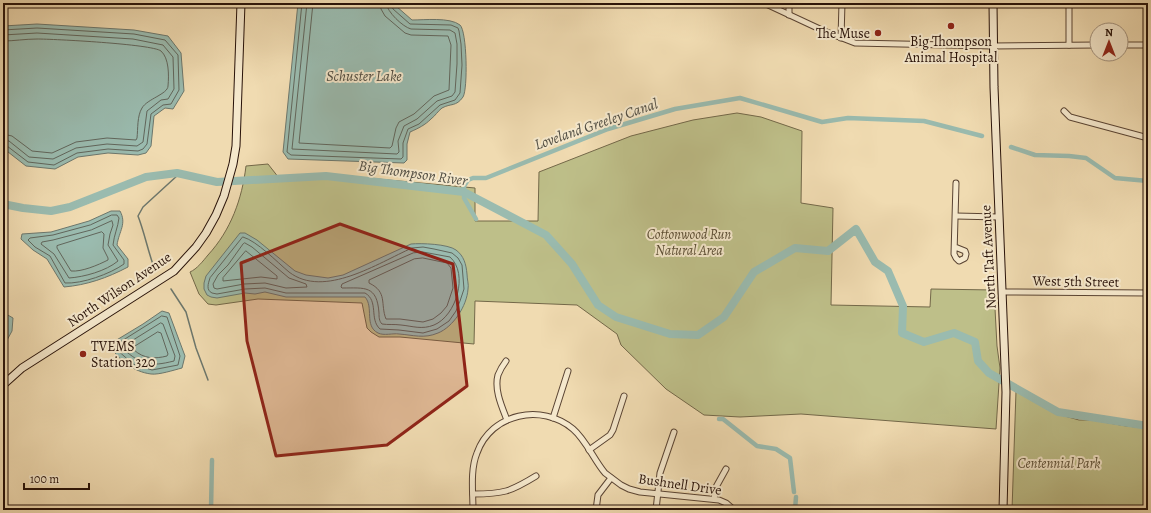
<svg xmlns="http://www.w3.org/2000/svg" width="1151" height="513" font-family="Alegreya,serif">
<rect width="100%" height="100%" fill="#f0dbb1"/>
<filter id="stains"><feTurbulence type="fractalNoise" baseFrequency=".005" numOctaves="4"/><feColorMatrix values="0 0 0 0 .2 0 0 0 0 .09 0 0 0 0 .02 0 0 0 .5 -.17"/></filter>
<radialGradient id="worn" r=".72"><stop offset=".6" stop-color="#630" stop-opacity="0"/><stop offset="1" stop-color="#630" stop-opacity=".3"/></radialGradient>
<g fill="#bebf89" stroke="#736849">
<path d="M 737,113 L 761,117 L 802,131 L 801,203 L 833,208 L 831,305 L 930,307 L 931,289 L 994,290 L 997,346 L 1000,368 L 996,429 L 801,414 L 740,417 L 704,415 L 666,389 L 621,345 L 617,334 L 577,305 L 475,301 L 474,344 L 400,337 L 379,337 L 371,332 L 367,328 L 362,303 L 258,299 L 216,305 L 208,304 L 199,294 L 190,272 C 197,269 203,261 208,255 C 231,230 242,199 246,166 L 268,164 L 279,178 L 324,174 L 475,188 L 475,221 L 538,221 L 539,172 L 631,136 L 693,120 Z"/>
<path d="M 1016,391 L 1054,413 L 1079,420 L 1092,420 L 1126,426 L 1148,428 L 1148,510 L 1012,510 Z"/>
</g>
<g fill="#9abbaf" stroke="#6c776d">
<path d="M 298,3 L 395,3 L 396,6 L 412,20 C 424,20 450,17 460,25 C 467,31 468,89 463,97 C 456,107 451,103 442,108 C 438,111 435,116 431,119 C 425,125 419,128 410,132 L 407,144 L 407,160 L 404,163 L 288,159 L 283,152 Z"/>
<path d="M 37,24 L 134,30 L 168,36 L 181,53 L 184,91 L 173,109 L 165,108 L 154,116 L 151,146 L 146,153 L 138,155 L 108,153 L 78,157 L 55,169 L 26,166 L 3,148 L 3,26 Z"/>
<path d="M 111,211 L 120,211 C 127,224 119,231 117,245 L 128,259 L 128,267 C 107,278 87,285 64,287 L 47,259 L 33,250 L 21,239 L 22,234 L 51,232 L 89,221 Z"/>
<path d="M 240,233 L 245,233 L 257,240 L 295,271 L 306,275 L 328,278 L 343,275 L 411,244 C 421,243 448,244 456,250 C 464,256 466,264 467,274 C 467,279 469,285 468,289 C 467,306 453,327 438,333 C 424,339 413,335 399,334 C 393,333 384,336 378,333 C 364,326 374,307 365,297 L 286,297 L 265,292 L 255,294 L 245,293 L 217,298 L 211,297 L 207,295 L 204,289 L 204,283 L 206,276 Z"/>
<path d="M 162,311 L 169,313 L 185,356 L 182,368 C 174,370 159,375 151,374 C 134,372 116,359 110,344 L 143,324 Z"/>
<path d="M 3,314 L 6,314 L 13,318 L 12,331 L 6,342 L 3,342 Z"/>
</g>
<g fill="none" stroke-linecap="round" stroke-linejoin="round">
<g stroke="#61665c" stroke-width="1">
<path d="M 302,3 L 287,152 L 291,155 L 401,159 L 403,157 L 403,143 L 408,129 L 419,124 L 440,105 L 455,100 L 460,93 L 462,65 L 461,44 L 459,31 L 458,28 L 451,25 L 410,24 L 393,9 L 391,3"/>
<path d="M 307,3 L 292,149 L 397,154 L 399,152 L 398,141 L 404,126 L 417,119 L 437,101 L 452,96 L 455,92 L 457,64 L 457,44 L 455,33 L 450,30 L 411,29 C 403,27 387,12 386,3"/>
<path d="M 313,3 L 299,143 L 390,148 L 392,146 L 396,128 L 399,122 L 414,114 L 434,96 L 449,90 L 451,45 L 448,36 L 411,35 L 405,33 L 385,16 L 381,9 L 380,3"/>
<path d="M 3,30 L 37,28 L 134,34 L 165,40 L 178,55 L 179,90 L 171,104 L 163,105 L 151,114 L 147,144 L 143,149 L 138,151 L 108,149 L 77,153 L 54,165 L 28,162 L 7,146 L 3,145"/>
<path d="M 3,35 L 37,33 L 133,39 L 163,45 L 173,57 L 174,89 L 168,99 L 161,100 L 147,111 L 143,142 L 137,146 L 107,144 L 76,148 L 53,159 L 29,157 L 9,141 L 3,140"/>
<path d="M 3,41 C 14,41 25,39 37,39 C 53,39 152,44 161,51 C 169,58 169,75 168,86 C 168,94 147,99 142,108 C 137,116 138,129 137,138 L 136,140 L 107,138 L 76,142 L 52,153 L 32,151 L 12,136 L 3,134"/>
<path d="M 112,215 L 117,215 L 119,218 C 118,227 114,235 113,245 L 124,260 L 124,264 C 110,274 82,284 65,283 L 50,256 L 35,247 L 28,240 L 30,238 L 53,235 L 90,225 Z"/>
<path d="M 112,221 L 113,225 L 110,234 L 108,245 L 118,261 C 106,271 84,277 69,278 L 54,254 L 41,244 L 42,242 L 53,240 L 91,230 Z"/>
<path d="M 102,232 L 104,234 L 103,248 L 108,258 L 108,260 C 98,265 82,272 71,271 L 57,248 L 57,246 Z"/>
<path d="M 243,237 C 257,241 277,262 289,272 C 324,299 378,263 412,248 L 423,247 L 434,249 L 452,253 L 458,258 L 462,265 L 464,289 L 460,301 L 456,311 L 449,321 L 437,329 L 423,333 L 399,330 L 380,329 C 369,319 379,301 365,293 L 286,293 L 265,288 L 245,289 L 217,294 L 212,293 C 206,290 208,284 210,278 Z"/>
<path d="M 245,243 L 252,247 L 289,278 L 306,284 L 307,287 L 286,288 L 265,283 L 244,284 L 217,289 L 214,288 L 213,284 L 218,275 L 228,265 L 243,244 Z"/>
<path d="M 246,251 L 277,276 L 277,279 L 261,277 L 223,281 L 223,278 Z"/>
<path d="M 423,252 L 450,257 C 469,274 456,316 434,325 C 422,330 412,326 401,325 C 394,324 388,325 382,324 C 379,321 379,317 379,313 C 377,285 365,288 342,288 L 341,287 L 342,284 L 413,253 Z"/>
<path d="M 423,258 L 447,263 L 451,268 L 453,288 L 447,306 L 441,313 L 433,319 L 423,322 L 400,319 L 386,319 C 380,304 388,292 369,283 L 369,280 L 414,259 Z"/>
<path d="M 162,316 L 167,317 L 180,356 L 178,365 L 152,370 L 133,364 L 116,349 L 116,345 Z"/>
<path d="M 161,323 L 163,324 L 175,356 L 174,361 C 150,367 142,365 123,349 L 124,346 Z"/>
<path d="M 158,332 L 161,333 L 168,354 L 167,356 C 155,359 144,359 134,350 L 134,347 Z"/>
</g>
<g stroke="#6c776d" stroke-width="1.5">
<path d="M 155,270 C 148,252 145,234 138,216 L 143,207 L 179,174"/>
<path d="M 171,289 L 186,312 L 196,348 L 208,380"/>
</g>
<g stroke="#9abbaf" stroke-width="4.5">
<path d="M 1011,147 L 1035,155 L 1069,156 L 1086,158 L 1115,178 L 1148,181"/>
<path d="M 476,219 L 464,198 L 464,186 L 468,180 L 473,178 L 486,178 L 608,129 L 675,109 L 740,98 L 822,122 L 848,118 L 924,121 L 982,136"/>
<path d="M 719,419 L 723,419 L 757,446 L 776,449 L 790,458 L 794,492"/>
<path d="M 211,510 L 212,460"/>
<path d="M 795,510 L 796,497"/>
</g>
<path stroke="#9abbaf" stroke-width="8" d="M 3,204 L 23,208 L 51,211 L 70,207 L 146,177 L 177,173 L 217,182 L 326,176 L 464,192 L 546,235 L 572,264 L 598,305 L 616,317 L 670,334 L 698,335 L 724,317 L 754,272 L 795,248 L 828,251 L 856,229 L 875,262 L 888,271 L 903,306 L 902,333 L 924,342 L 954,333 L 975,342 L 978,361 L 989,373 L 1058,412 L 1148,426"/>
<defs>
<g id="minor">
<path d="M 764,3 L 824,31 L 855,43 L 993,46 L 1097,45"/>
<path d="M 789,15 L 789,3"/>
<path d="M 841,38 L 842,3"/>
<path d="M 1069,45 L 1069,3"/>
<path d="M 1121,45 L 1148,45"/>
<path d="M 1064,111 L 1070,117 L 1148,138"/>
<path d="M 956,216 L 999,217"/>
<path d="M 955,247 L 965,251 L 966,254 L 965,258 L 959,261 L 956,258 L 954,254 L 956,183"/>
<path d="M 1003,292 L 1148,293"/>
<path d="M 506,361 C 503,365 500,370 498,375 C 494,390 502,407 507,420"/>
<path d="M 553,418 L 568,371"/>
<path d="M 589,450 L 610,435 L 613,430 L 624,396"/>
<path d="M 473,494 C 503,494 510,492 536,476"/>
<path d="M 714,499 L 716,487 L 726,469"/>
<path d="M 473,510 C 473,492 470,470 477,453 C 491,413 542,403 573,429 C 586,440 594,460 605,473 L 621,485 L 629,489 L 640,492 L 719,500 L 726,503 L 734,510"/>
<path d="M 596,510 L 598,495 L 611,478"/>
<path d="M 656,510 L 660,473 L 674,432"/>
</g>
<g id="secondary">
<path d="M 993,3 L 994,87 L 1006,392 L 1003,510"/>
<path d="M 3,385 L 22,368 L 174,271 L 196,247 L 206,233 L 216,215 L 224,196 L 233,164 L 236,146 L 241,3"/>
</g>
</defs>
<use href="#minor" stroke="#5a4433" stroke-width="7"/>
<use href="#secondary" stroke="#281209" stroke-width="9"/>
<use href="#minor" stroke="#f5e8cc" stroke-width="5"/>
<use href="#secondary" stroke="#f5e8cc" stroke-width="7"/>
</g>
<path fill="#8f2418" fill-opacity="0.2" stroke="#8f2418" stroke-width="3" stroke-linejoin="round" d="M 340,224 L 453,264 L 467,386 L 387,445 L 276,456 L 247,341 L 241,263 Z"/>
<g fill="#8f2418" stroke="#f5e8cc" stroke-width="1.5">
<circle cx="951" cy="26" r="4"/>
<circle cx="878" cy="33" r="4"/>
<circle cx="83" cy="354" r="4"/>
</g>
<g text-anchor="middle" stroke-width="4" stroke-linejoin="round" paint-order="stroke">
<g font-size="14" fill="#281209" stroke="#f5e8cc" text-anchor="end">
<text x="870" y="38">The Muse</text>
<text x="951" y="46" text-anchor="middle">Big Thompson<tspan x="951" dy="16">Animal Hospital</tspan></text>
<text x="91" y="351" text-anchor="start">TVEMS<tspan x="91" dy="16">Station 320</tspan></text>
</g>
<g font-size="14" font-style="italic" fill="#5c4f36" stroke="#f5e8cc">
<text x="689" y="239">Cottonwood Run<tspan x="689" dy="16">Natural Area</tspan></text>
<text x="1059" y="468">Centennial Park</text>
</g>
<g font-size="14" fill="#281209" stroke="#f5e8cc">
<text transform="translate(988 257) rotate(-93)" y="5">North Taft Avenue</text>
<text transform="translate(1076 281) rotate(1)" y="5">West 5th Street</text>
<text transform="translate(119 289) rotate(-34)" y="5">North Wilson Avenue</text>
<text transform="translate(680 484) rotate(8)" y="5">Bushnell Drive</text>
</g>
<g font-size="15" font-style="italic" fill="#504d43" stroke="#f5e8cc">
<text x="364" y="81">Schuster Lake</text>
<text transform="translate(596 124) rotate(-19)" y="5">Loveland Greeley Canal</text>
<text transform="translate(413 173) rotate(8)" y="5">Big Thompson River</text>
</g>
</g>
<rect width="1151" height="513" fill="none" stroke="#f0dbb1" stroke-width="16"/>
<rect x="4" y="4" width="1143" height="505" fill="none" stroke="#281209" stroke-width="2"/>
<rect x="8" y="8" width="1135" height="497" fill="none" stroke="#281209"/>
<g transform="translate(1109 42)"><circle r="19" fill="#f5e8cc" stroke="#a3927e"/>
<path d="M0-3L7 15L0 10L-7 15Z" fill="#8f2418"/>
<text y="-6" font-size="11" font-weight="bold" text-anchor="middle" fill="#281209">N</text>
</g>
<path d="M24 483v6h65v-6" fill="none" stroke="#281209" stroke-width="2"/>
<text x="30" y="483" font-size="12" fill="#281209" stroke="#f5e8cc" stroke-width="3" paint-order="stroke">100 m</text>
<rect width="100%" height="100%" filter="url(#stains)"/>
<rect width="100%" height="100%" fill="url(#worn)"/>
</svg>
